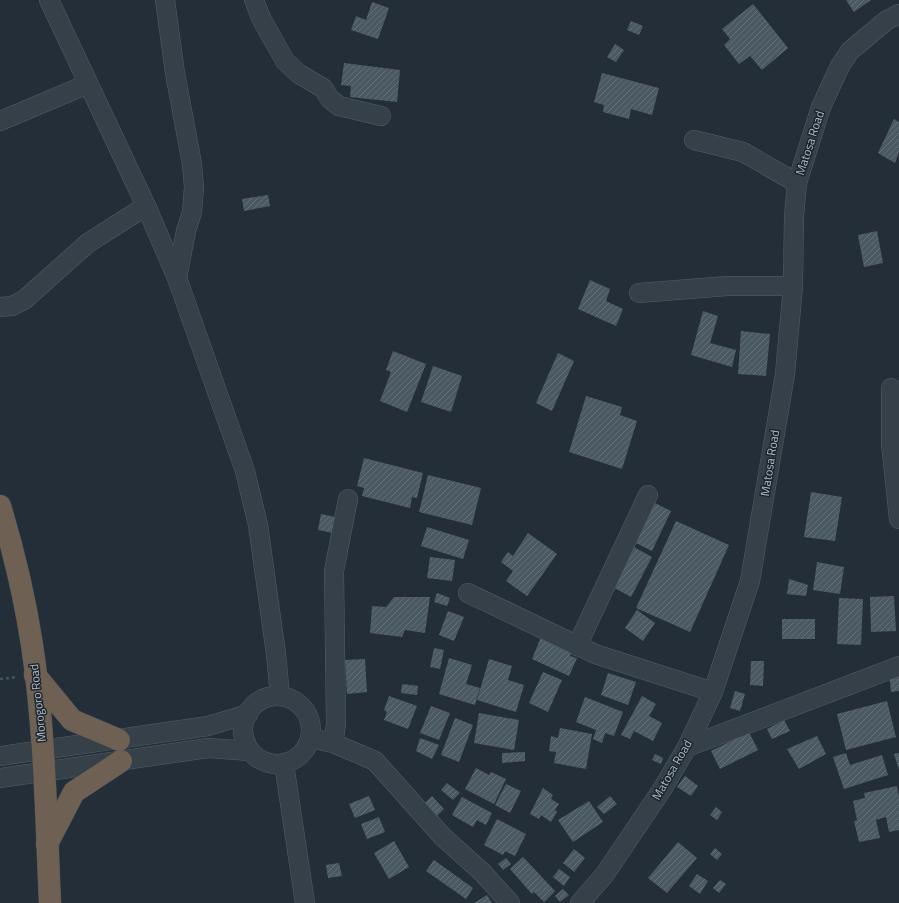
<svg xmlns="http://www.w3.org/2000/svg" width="899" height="903" font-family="'Titillium Web',sans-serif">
<defs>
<pattern id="building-hatch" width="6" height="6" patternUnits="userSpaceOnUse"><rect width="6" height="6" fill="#4b5963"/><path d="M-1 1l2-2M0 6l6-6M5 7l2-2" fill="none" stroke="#636f78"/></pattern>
</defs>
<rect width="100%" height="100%" fill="#232e38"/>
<g fill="url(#building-hatch)">
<path d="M 846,0 L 871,0 L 854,12 Z"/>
<path d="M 372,2 L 389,8 L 378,39 L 351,30 L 356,16 L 366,20 Z"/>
<path d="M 753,4 L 788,48 L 762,70 L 750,56 L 739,64 L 724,45 L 730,39 L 722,29 Z"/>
<path d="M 631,21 L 643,26 L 639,35 L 627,30 Z"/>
<path d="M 615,44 L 624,50 L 616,62 L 607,57 Z"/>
<path d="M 344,63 L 400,70 L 397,102 L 350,97 L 351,86 L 341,85 Z"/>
<path d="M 602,73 L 659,88 L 652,115 L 631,109 L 629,119 L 603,112 L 604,105 L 594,102 Z"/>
<path d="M 894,119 L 899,122 L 899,152 L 895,163 L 878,153 Z"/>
<path d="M 268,195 L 270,206 L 244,211 L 242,199 Z"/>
<path d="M 877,231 L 883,263 L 864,267 L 858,235 Z"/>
<path d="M 590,280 L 610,289 L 606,301 L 623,309 L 616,326 L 578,309 Z"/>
<path d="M 703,311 L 718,316 L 710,343 L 736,350 L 732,367 L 691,355 Z"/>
<path d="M 741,331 L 770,334 L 766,376 L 738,374 Z"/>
<path d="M 393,351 L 426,364 L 407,412 L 380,401 L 391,372 L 386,370 Z"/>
<path d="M 558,353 L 574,361 L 552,411 L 536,403 Z"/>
<path d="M 433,366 L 462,376 L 451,412 L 421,402 Z"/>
<path d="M 586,396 L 622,407 L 620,415 L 637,421 L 622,469 L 569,452 Z"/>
<path d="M 364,458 L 423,473 L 417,498 L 412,497 L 410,508 L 362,496 L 364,488 L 357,486 Z"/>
<path d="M 428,475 L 481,488 L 472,525 L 419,512 Z"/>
<path d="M 811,492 L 842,497 L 835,541 L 804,537 Z"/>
<path d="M 651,501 L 671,511 L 652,551 L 632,541 Z"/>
<path d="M 321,514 L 335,517 L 333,533 L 318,530 Z"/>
<path d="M 676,521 L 729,545 L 690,632 L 636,608 Z"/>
<path d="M 427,527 L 469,540 L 463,559 L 421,546 Z"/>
<path d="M 528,533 L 557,554 L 527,596 L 506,581 L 513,571 L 501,562 L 508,552 L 513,556 Z"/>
<path d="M 632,546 L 652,557 L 631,597 L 611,586 Z"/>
<path d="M 430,557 L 455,560 L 452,581 L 427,578 Z"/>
<path d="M 817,562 L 844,567 L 840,594 L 813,590 Z"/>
<path d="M 789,579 L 808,585 L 806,596 L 787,594 Z"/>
<path d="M 437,593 L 450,598 L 447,606 L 434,602 Z"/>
<path d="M 894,596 L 896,631 L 871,632 L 870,597 Z"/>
<path d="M 394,597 L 430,597 L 425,633 L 405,630 L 402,637 L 370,633 L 372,606 L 386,607 Z"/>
<path d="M 839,598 L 863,599 L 861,645 L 837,644 Z"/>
<path d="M 637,610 L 655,623 L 643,641 L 625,628 Z"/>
<path d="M 448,611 L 464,617 L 454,641 L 439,635 Z"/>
<rect x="782" y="619" width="33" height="20"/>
<path d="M 541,637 L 572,651 L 570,656 L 577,658 L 569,676 L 532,659 Z"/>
<path d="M 434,648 L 444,650 L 440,669 L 430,667 Z"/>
<path d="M 449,658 L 472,665 L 466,684 L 480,688 L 475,705 L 439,694 Z"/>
<path d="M 365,659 L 367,692 L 347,694 L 345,660 Z"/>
<path d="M 489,659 L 512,666 L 508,680 L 524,685 L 516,712 L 477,700 Z"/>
<path d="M 751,661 L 764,661 L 763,686 L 750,685 Z"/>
<path d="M 889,670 L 899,675 L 899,691 L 891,692 Z"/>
<path d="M 543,672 L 562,680 L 548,712 L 529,703 Z"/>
<path d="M 608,673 L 636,682 L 628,705 L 601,695 Z"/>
<path d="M 402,684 L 418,686 L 417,695 L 401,693 Z"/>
<path d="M 735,691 L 745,694 L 740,711 L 730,708 Z"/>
<path d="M 389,696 L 417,706 L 408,729 L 384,720 L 387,712 L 384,710 Z"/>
<path d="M 642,696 L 656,704 L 649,716 L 662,723 L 653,741 L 634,731 L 630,739 L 621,735 Z"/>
<path d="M 585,697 L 623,712 L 614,736 L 605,733 L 602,743 L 593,739 L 596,730 L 576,722 Z"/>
<path d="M 887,701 L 896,737 L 846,750 L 837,714 Z"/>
<path d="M 431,706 L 450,713 L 439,740 L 420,733 Z"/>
<path d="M 479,713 L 519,720 L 514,750 L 474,743 Z"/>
<path d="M 455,718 L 473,725 L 459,762 L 441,755 Z"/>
<path d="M 784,720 L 790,731 L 772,739 L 767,729 Z"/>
<path d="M 560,728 L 592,734 L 586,769 L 554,763 L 556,752 L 549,751 L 551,736 L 558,738 Z"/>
<path d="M 749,732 L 758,750 L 720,769 L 711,751 Z"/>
<path d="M 817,736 L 826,754 L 799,769 L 787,749 Z"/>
<path d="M 420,738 L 439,745 L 432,759 L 416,751 Z"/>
<path d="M 525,752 L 525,761 L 502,763 L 502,753 Z"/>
<path d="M 846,753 L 850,765 L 882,755 L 888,775 L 844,789 L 833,757 Z"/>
<path d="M 899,753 L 899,770 L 894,754 Z"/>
<path d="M 655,754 L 663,758 L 661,764 L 652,760 Z"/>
<path d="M 476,768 L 489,775 L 491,772 L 506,779 L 494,804 L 465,789 Z"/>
<path d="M 685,776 L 698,786 L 691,796 L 677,787 Z"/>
<path d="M 447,783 L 460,793 L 453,800 L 441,790 Z"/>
<path d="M 506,784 L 521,791 L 510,813 L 495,805 Z"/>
<path d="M 897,786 L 899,797 L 899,830 L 889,832 L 886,817 L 876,820 L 880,838 L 859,842 L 854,821 L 857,820 L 853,801 L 865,798 L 864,793 Z"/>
<path d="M 543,788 L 553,795 L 551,799 L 559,804 L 555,810 L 557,812 L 551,822 L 541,815 L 539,819 L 530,814 Z"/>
<path d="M 369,796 L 375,810 L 355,818 L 349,804 Z"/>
<path d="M 432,796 L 444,809 L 436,817 L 424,804 Z"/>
<path d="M 610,796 L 617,804 L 604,814 L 597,807 Z"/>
<path d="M 462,797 L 492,813 L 486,825 L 477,820 L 473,827 L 452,815 Z"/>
<path d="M 589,801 L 603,822 L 573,842 L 558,820 Z"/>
<path d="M 716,807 L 722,812 L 717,820 L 710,815 Z"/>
<path d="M 379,817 L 385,832 L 367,839 L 361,824 Z"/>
<path d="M 497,819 L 526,834 L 515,856 L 505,851 L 503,855 L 484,845 Z"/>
<path d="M 394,841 L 409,867 L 389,879 L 374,853 Z"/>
<path d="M 678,842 L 697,858 L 667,893 L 648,878 Z"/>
<path d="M 715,848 L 722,854 L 717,860 L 710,854 Z"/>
<path d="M 574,849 L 585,858 L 574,872 L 563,863 Z"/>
<path d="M 523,857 L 555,891 L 544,902 L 534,892 L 532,894 L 510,869 Z"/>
<path d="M 506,858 L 511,864 L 503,870 L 498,864 Z"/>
<path d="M 434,860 L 473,888 L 466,899 L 426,871 Z"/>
<path d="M 339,863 L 342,876 L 328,878 L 326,865 Z"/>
<path d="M 559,869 L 570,877 L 564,886 L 553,877 Z"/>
<path d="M 697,874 L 708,881 L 700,894 L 689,886 Z"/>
<path d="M 720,880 L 726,884 L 719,893 L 713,888 Z"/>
<path d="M 563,889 L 569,895 L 560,902 L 555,896 Z"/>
<path d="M 487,895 L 492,903 L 474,903 Z"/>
</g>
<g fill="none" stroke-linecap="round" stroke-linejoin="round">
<defs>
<g id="minor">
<path d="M 49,0 L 146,206 L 177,278 L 245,471 L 258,525 L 276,654 L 280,696"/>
<path d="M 165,0 L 175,73 L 192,164 L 194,187 L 192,212 L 186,231 L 177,278"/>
<path d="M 254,0 L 261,18 L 285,61 L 299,74 L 323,88 L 330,99 L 339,106 L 381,116"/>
<path d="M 0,121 L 88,84"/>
<path d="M 694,140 L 743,152 L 797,183"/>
<path d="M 639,293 L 727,286 L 793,286"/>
<path d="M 0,307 L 12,306 L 24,300 L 88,243 L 146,206"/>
<path d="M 891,388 L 891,444 L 899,519"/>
<path d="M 468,593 L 595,654 L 713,692"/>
<path d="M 577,646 L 648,495"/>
<circle cx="277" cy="730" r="34"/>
<path d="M 310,738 L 333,743 L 375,761 L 443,837 L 482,872 L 510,903"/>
<path d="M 333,743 L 336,725 L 334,571 L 348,499"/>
<path d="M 687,747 L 899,666"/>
<path d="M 0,756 L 208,726 L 248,714"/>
<path d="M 284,764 L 305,903"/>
<path d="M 0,778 L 208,748 L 250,751"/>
<path d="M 580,903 L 605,874 L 663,788 L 687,747 L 713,692 L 750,581 L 785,374 L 793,286 L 794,216 L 797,183 L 821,107 L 840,66 L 850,51 L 887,20 L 899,14"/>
</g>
<g id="highway">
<path d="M 0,506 C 14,552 25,599 32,645 C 45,730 46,817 50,903"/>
<path d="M 35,675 L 72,720 L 119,740"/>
<path d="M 47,844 L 74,792 L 121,761"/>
</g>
</defs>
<use href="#minor" stroke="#545e66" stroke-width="20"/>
<use href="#highway" stroke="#414b53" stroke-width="23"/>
<path stroke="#445758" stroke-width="2.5" stroke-dasharray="3 3" stroke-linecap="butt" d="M 0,679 L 17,677"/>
<use href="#minor" stroke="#364048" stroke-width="19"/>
<use href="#highway" stroke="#6e6154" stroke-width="22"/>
</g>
<g text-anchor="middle" stroke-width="3" stroke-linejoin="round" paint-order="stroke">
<g font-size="12" fill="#b1bbc4" stroke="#1c252d">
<text transform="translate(810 143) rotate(-72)" y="4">Matosa Road</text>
<text transform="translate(770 463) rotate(-81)" y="4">Matosa Road</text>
<text transform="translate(38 703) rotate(-96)" y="4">Morogoro Road</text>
<text transform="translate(672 770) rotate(-60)" y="4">Matosa Road</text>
</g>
</g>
</svg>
